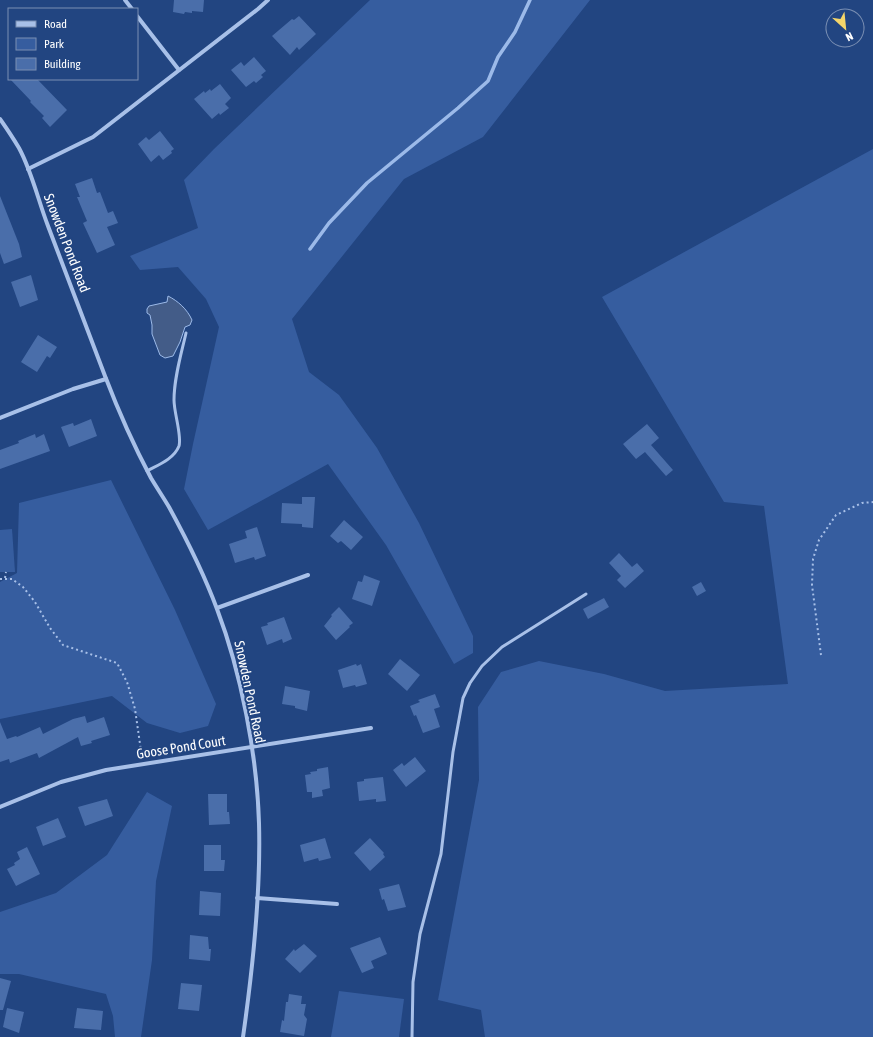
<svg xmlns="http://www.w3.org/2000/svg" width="873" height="1037" font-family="'Asap Condensed',sans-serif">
<rect width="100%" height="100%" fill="#224581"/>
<g fill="#365d9f">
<path d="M 370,0 L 590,0 L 483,137 L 404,179 L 292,319 L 309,372 L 339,395 L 377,448 L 419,523 L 473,636 L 473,653 L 454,664 L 386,545 L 328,464 L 208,530 L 184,489 L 193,444 L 219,327 L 206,299 L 178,267 L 140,270 L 130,256 L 198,228 L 184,180 L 214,149 Z"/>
<path d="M 873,149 L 873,1037 L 485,1037 L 481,1010 L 438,1000 L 479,780 L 478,707 L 501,672 L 539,661 L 604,674 L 665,691 L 788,684 L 764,506 L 724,502 L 602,297 Z"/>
<path d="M 111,480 L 175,610 L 216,704 L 208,726 L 180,733 L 147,723 L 112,696 L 0,719 L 0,582 L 17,573 L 19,503 Z"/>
<path d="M 12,529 L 15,572 L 0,572 L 0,530 Z"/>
<path d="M 147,792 L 172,806 L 156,881 L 152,960 L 141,1037 L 115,1037 L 113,1016 L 106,994 L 19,974 L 0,974 L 0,912 L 56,893 L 107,855 Z"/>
<path d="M 339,991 L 404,999 L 399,1037 L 331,1037 Z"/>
</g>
<path fill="#435c88" stroke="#9cbae9" d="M 168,296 C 178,301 187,309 192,320 L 190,325 L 185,327 L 180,342 L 173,356 L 165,358 L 160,355 L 152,334 L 152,325 L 150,315 L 147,313 L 147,309 L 149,306 L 167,302 Z"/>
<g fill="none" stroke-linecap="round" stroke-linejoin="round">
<path stroke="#9cbae9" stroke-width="3.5" d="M 310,249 L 329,223 L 367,183 L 458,108 L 488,81 L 498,57 L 515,32 L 530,0"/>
</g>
<g fill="#4a6eaa">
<path d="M 174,0 L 204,0 L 203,12 L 192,11 L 192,13 L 185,12 L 184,14 L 173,12 Z"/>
<path d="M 299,16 L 316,34 L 299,50 L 297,47 L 290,55 L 272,36 L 292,19 L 294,20 Z"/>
<path d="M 254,57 L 266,71 L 261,75 L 263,77 L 256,83 L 254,81 L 246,87 L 231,70 L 241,62 L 244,66 Z"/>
<path d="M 10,79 L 37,79 L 67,110 L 50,127 L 42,118 L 44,116 L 30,102 L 31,101 Z"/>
<path d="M 220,84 L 231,98 L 225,104 L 229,108 L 220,115 L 219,113 L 212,119 L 194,99 L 204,91 L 205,93 L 210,89 L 211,91 Z"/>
<path d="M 160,131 L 174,149 L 171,151 L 172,153 L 163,160 L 159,155 L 151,162 L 138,144 L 146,137 L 149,140 Z"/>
<path d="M 92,178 L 97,193 L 100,192 L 108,213 L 113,211 L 118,223 L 107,227 L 115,245 L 97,253 L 83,223 L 87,221 L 77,197 L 80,197 L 75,184 Z"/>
<path d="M 0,196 L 19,244 L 22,257 L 4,264 L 0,253 Z"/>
<path d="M 31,275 L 38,300 L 20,307 L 11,282 Z"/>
<path d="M 38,335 L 57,347 L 50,358 L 47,356 L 37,372 L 21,362 Z"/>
<path d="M 91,419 L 97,436 L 69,447 L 61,427 L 73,423 L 74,426 Z"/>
<path d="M 647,424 L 659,438 L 651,445 L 673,470 L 666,476 L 645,452 L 636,459 L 623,444 Z"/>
<path d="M 35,434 L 36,438 L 44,434 L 50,451 L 0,469 L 0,450 L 19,443 L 18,441 Z"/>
<path d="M 302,497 L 315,497 L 313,528 L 302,527 L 302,524 L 281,523 L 282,503 L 302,504 Z"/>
<path d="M 344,520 L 363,537 L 351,550 L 341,541 L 338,543 L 330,536 Z"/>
<path d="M 257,527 L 266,556 L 255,560 L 254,557 L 235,563 L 229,544 L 247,538 L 245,531 Z"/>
<path d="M 619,553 L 632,567 L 637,563 L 644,571 L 625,588 L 617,580 L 621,576 L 609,563 Z"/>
<path d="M 364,575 L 380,581 L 372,606 L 352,599 L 358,581 L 362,582 Z"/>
<path d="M 701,582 L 706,591 L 697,596 L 692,587 Z"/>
<path d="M 604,598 L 609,607 L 588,619 L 583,609 Z"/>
<path d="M 339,607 L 353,623 L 349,626 L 350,627 L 336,640 L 324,626 L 332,616 L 331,615 Z"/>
<path d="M 284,617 L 292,639 L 283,643 L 282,639 L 267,645 L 261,627 L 268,625 L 267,623 Z"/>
<path d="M 400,659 L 420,675 L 407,691 L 388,674 Z"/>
<path d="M 356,664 L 357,666 L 361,664 L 367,684 L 356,687 L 355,685 L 343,688 L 338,670 Z"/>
<path d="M 285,686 L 310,691 L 307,711 L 295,708 L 295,706 L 282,704 Z"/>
<path d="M 435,694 L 440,707 L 434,709 L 440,727 L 423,733 L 416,715 L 414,716 L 410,706 L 420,702 L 418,700 Z"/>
<path d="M 85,716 L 87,723 L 104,717 L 110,735 L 91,741 L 92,743 L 81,746 L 78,737 L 39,758 L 37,753 L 10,763 L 9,759 L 0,762 L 0,722 L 7,739 L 16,736 L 17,737 L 40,727 L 43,734 L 73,719 Z"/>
<path d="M 415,757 L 426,771 L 406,787 L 393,770 L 402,763 L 404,766 Z"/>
<path d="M 328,767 L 330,788 L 322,790 L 323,796 L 312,798 L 312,792 L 307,792 L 305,775 L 311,774 L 310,772 L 317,771 L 317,769 Z"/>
<path d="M 383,777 L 386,801 L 376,802 L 376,799 L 359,801 L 357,782 L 364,781 L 364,779 Z"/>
<path d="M 208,794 L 227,794 L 227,812 L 229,812 L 230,824 L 209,825 Z"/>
<path d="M 107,799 L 113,816 L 85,826 L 78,807 Z"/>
<path d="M 58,818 L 66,837 L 43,846 L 36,827 Z"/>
<path d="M 325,838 L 331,858 L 319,861 L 318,858 L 304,862 L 300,845 Z"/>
<path d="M 370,838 L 384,853 L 383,854 L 385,857 L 370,871 L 354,853 Z"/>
<path d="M 204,845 L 221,845 L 221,860 L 225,860 L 224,871 L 204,871 Z"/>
<path d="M 27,847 L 40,874 L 16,886 L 7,869 L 15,865 L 14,863 L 20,859 L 17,852 Z"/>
<path d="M 399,884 L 406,907 L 388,911 L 384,899 L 382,900 L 379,889 Z"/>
<path d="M 200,891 L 221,893 L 220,916 L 199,915 Z"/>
<path d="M 190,935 L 208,937 L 209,949 L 211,949 L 210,961 L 189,959 Z"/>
<path d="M 380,937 L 387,954 L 371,961 L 374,968 L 362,973 L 350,948 Z"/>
<path d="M 304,944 L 317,956 L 300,973 L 285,959 L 294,949 L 295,951 Z"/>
<path d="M 0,978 L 11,981 L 3,1010 L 0,1010 Z"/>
<path d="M 181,983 L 202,985 L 199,1011 L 178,1009 Z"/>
<path d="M 289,994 L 302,996 L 301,1004 L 306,1004 L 304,1015 L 307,1019 L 304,1036 L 280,1032 L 282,1020 L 284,1021 L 286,1002 L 288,1002 Z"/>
<path d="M 7,1008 L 24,1012 L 19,1033 L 3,1027 Z"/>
<path d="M 77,1008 L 103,1011 L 101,1030 L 74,1028 Z"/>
</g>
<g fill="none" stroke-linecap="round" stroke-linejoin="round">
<g stroke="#a8c0e8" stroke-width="2" stroke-dasharray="2 3" stroke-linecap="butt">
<path d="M 5,578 L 6,572"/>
<path d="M 0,579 L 12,579 L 23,587 L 35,602 L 50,628 L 63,645 L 117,663 L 127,682 L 135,709 L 142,758"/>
<path d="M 821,655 L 812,585 L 813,559 L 819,540 L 836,515 L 862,503 L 873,502"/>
</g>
<g stroke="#a8c0e8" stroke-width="3">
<path d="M 147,471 C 158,465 174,459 179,446 C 182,436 174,413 174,400 C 174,378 181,355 186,333"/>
<path d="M 412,1037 L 413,982 L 420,934 L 441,854 L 453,752 L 463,698 L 470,683 L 482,666 L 502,647 L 586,594"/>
</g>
<g stroke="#a8c0e8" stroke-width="4">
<path d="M 125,0 L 132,9"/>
<path d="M 137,16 L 179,70"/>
<path d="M 0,119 C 7,129 13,138 19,148 C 32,172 38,200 48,226 C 67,276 86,326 105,376 C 118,410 134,446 151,478 C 157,488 163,497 169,507 C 187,540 204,574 217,609 C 241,672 257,755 259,823 C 261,894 253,967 243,1037"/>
<path d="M 28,169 L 93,137 L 258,9 L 268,0"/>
<path d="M 0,418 L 73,389 L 106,379"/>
<path d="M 217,608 L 308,575"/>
<path d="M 0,807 L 61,782 L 106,770 L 371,728"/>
<path d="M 257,898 L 337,904"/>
</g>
</g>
<g text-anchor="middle" stroke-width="4" stroke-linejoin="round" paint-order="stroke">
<g font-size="14" fill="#fff" stroke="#224581">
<text transform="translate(67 243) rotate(69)" y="5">Snowden Pond Road</text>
<text transform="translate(250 692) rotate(78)" y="5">Snowden Pond Road</text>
<text transform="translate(181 747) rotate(-9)" y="5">Goose Pond Court</text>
</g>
</g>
<rect x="8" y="8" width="130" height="72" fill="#224581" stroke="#7a8fb3"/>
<rect x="16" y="21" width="20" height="6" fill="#a8c0e8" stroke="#7a8fb3"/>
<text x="44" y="28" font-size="12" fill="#ffffff">Road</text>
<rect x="16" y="38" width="20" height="12" fill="#365d9f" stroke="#7a8fb3"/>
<text x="44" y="48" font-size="12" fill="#ffffff">Park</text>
<rect x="16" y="58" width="20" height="12" fill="#4a6eaa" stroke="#7a8fb3"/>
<text x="44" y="68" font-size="12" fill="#ffffff">Building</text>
<g transform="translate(845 28) rotate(153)"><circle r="19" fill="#224581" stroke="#7a8fb3"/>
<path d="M0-3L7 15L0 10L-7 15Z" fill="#f4d56a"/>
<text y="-6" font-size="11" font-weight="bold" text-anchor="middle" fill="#ffffff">N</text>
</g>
</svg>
